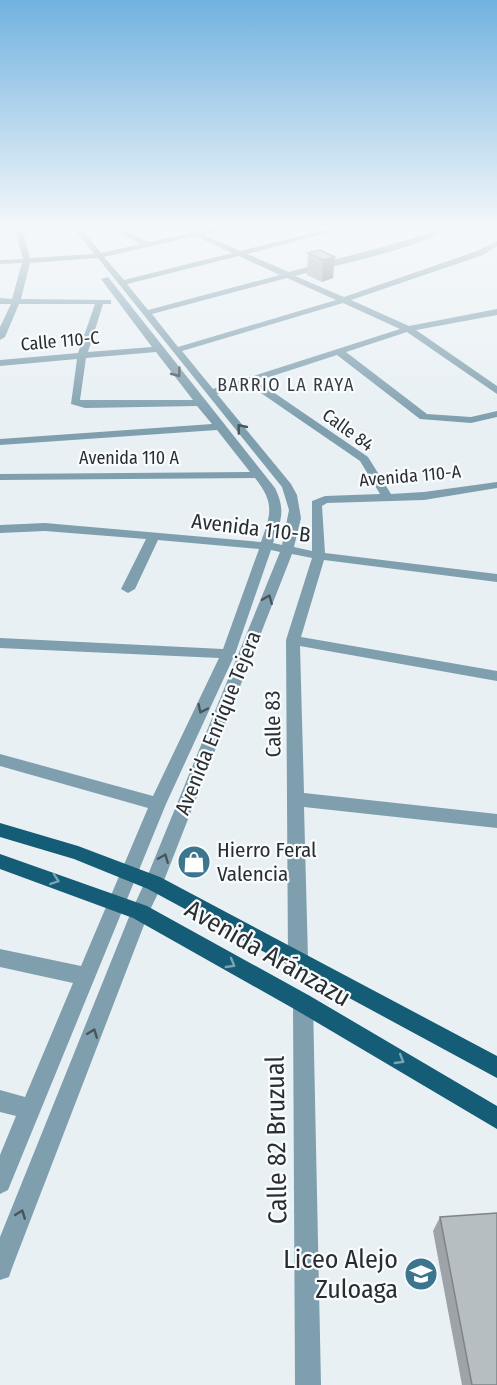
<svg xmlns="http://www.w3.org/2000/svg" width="497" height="1385" font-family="'Fira Sans Condensed',sans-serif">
<rect width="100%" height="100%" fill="#e8f0f4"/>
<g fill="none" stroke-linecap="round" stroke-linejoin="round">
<g fill="#7f9fae" fill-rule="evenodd">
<path d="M 14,227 L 22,227 L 30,258 L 94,254 L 72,227 L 80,227 L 101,253 L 141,244 L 121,234 L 124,230 L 149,242 L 191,233 L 184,227 L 192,227 L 198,232 L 218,227 L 232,227 L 204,235 L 240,251 L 337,227 L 350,227 L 247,254 L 289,272 L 408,240 L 432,232 L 439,227 L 448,227 C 428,247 327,267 295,276 L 344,297 L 477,251 L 497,241 L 497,246 L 483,255 L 351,300 L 409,326 L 497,309 L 497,315 L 416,330 L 497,386 L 497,394 L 407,332 L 346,352 L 427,414 L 471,417 L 497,411 L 497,417 L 471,423 L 420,419 L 337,355 L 257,381 L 368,457 L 391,494 L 424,492 L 497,482 L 497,488 L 424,500 L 327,503 L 322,506 L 325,553 L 497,574 L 497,582 L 324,560 L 301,637 L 497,671 L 497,681 L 300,646 L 304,793 L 497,814 L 497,828 L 304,807 L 308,959 L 305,965 L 298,968 L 291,965 L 288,959 L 286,640 L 312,558 L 292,554 L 163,883 L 149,912 L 12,1268 L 9,1277 L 0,1280 L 0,1237 L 131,912 L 145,882 L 280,552 L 271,550 L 235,654 L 166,804 L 8,1190 L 0,1194 L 0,1155 L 16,1116 L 0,1112 L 0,1090 L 25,1097 L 73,983 L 0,967 L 0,949 L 81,966 L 148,808 L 0,766 L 0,754 L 153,796 L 219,658 L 0,648 L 0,638 L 223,649 L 259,549 L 158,540 L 135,589 L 128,593 L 121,589 L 146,539 L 45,531 L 0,533 L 0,525 L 45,523 L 261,542 C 271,514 275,503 255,478 L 0,480 L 0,474 L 250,472 L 217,430 L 0,445 L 0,439 L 212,424 L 197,406 L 85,408 L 71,404 L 77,359 L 0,366 L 0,360 L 78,353 L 95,304 L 19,304 L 5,337 L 0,340 L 0,327 L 11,304 L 0,304 L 0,298 L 12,299 L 22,263 L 0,264 L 0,260 L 23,259 ZM 195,236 L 232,253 L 124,280 L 104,257 ZM 239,256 L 280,275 L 148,310 L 127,284 ZM 98,258 L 282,487 L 289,510 L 282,545 L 273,543 C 281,520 286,511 275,488 L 108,277 L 101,279 L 152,347 L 88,352 L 103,304 L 111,304 L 111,300 L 21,299 L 30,263 ZM 287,278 L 336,300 L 178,347 L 152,314 ZM 343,303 L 400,329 L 213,389 L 182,351 ZM 156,352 L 193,400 L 80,400 L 86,358 ZM 248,384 L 360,461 L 380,494 L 325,496 L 312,501 L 312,551 L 294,547 L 301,518 L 297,495 L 291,484 L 217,394 Z"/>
<path d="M 491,227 L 497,227 L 497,229 L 492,229 Z"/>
<path d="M 303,993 L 310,996 L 313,1003 L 321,1385 L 295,1385 L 293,1003 L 296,996 Z"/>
</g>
<g fill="#155c77" fill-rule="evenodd">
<path d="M 0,823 L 78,846 L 160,877 L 497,1056 L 497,1078 L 148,889 L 74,859 L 0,837 Z"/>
<path d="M 0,854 L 147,906 L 310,996 L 497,1106 L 497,1129 L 296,1010 L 133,918 L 0,869 Z"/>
</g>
</g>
<g fill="#9da3a7">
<path d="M 320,250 L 333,278 L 322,282 L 307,275 L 308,253 Z"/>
<path d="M 440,1217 L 497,1385 L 462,1385 L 433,1231 Z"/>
</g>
<path fill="#7f8588" d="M 335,257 L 333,278 L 322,282 L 323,260 Z"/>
<g fill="#b6bec2" stroke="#7f8588" stroke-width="1.5">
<path d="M 320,250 L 335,257 L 323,260 L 308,253 Z"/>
<path d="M 497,1213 L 497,1385 L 472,1385 L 440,1217 Z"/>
</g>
<defs><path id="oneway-chevron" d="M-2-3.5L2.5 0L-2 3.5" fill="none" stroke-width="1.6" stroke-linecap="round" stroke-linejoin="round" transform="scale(1.5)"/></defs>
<g stroke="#48555b">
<use href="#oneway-chevron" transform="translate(177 373) rotate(53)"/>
<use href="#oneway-chevron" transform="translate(241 428) rotate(-129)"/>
<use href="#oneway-chevron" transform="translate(268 599) rotate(-68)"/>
<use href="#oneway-chevron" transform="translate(202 709) rotate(115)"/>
<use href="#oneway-chevron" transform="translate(164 858) rotate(-68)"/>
<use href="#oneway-chevron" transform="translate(93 1033) rotate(-69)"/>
<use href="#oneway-chevron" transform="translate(21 1214) rotate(-69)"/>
</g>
<g stroke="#7ca4b4">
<use href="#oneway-chevron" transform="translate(55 880) rotate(19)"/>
<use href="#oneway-chevron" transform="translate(231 964) rotate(30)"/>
<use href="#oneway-chevron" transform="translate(400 1060) rotate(31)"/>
</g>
<linearGradient id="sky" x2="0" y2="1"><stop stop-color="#71b2e0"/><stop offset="0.54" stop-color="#f5f8fa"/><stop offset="1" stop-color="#f5f8fa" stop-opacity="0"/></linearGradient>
<rect width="497" height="421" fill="url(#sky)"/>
<defs>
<symbol id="shop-disc" viewBox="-11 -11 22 22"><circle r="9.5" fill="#3c758e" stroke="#f9fcfe"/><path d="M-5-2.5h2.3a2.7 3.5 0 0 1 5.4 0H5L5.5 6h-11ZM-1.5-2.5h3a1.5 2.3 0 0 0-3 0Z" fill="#fff"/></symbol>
<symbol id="university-disc" viewBox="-11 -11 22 22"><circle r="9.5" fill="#3c758e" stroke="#f9fcfe"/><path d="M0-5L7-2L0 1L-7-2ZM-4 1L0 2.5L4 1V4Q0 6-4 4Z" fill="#fff"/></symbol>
</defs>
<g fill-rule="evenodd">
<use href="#shop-disc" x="175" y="843" width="38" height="38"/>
<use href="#university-disc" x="402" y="1255" width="38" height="38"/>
</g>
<g text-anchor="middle" stroke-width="4.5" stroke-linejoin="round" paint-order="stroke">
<g font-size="18" fill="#2a2d2e" stroke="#f9fcfe">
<text transform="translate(60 341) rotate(-5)" y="6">Calle 110-C</text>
<text transform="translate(348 430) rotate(36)" y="6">Calle 84</text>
<text x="129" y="464">Avenida 110 A</text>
<text transform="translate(410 476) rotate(-5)" y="6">Avenida 110-A</text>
</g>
<g font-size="18" letter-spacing="1.5" fill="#363c3f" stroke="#f9fcfe">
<text x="286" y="391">BARRIO LA RAYA</text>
</g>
<g font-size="21" fill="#2a2d2e" stroke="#f9fcfe">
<text transform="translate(251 528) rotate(7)" y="7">Avenida 110-B</text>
<text transform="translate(218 723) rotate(-68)" y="7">Avenida Enrique Tejera</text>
<text transform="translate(273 724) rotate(-91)" y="7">Calle 83</text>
</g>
<g font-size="21" fill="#2a2d2e" stroke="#f9fcfe" text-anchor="start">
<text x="217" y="857">Hierro Feral<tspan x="217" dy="24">Valencia</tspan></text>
</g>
<g font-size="26" fill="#2a2d2e" stroke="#f9fcfe">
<text transform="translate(268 953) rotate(30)" y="9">Avenida Aránzazu</text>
<text transform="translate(276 1140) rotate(-91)" y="9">Calle 82 Bruzual</text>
</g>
<g font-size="26" fill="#2a2d2e" stroke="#f9fcfe" text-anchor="end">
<text x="398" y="1268">Liceo Alejo<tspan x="398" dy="30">Zuloaga</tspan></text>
</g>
</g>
</svg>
